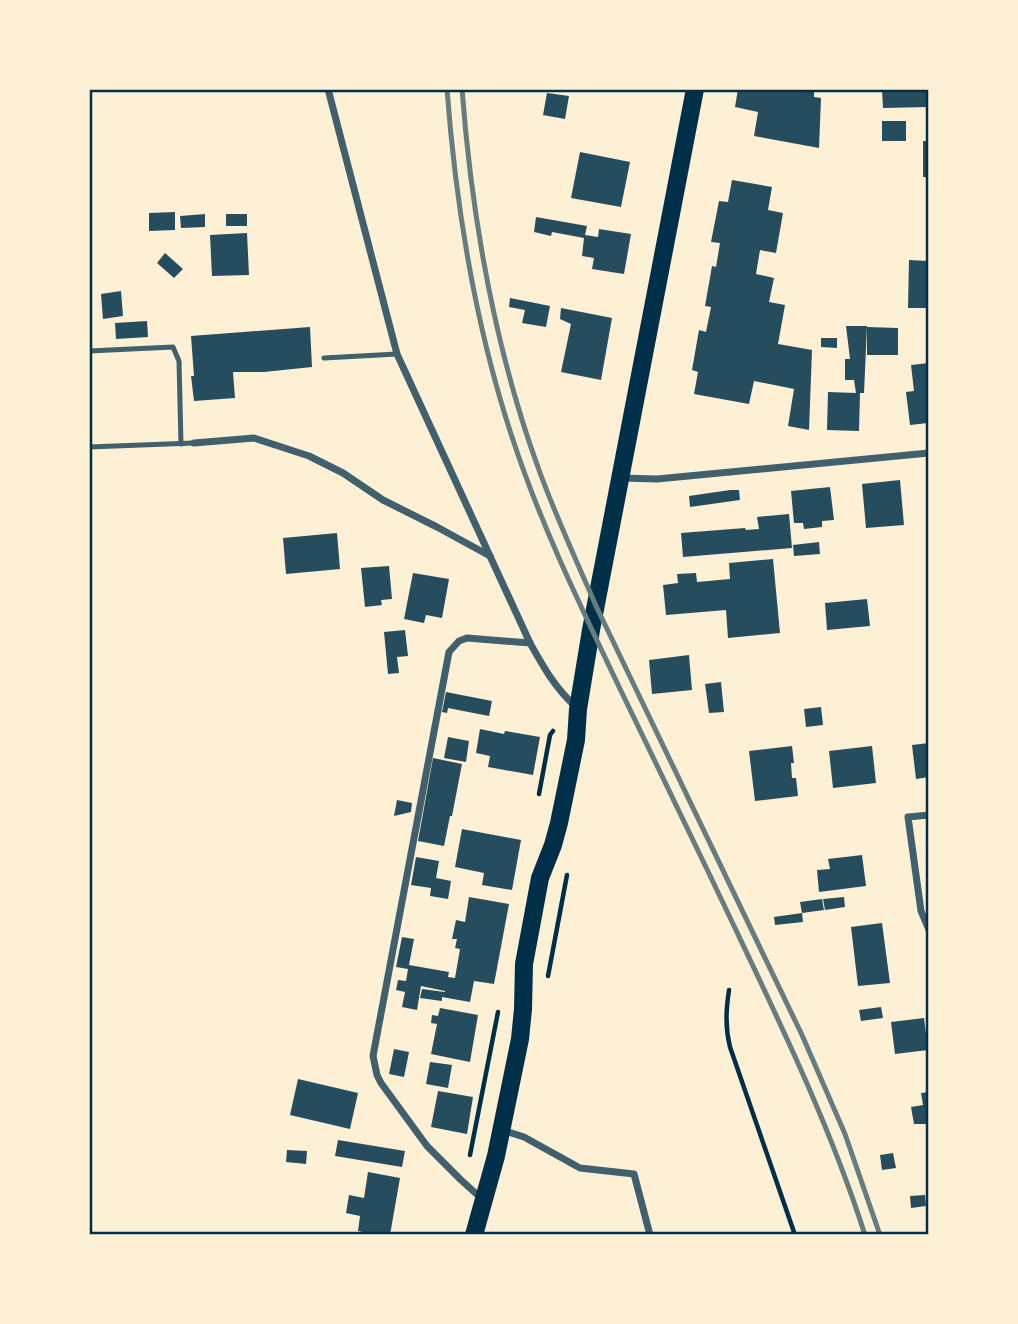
<svg xmlns="http://www.w3.org/2000/svg" width="1018" height="1324" font-family="Helvetica,sans-serif">
<rect width="100%" height="100%" fill="#fdf0d5"/>
<g fill="#264d5e">
<path d="M 738,89 L 814,89 L 814,97 L 821,98 L 819,148 L 754,136 L 758,112 L 735,107 Z"/>
<path d="M 882,89 L 929,89 L 929,107 L 883,108 Z"/>
<path d="M 547,93 L 569,96 L 565,119 L 543,115 Z"/>
<rect x="882" y="121" width="24" height="20"/>
<rect x="923" y="141" width="6" height="36"/>
<path d="M 580,152 L 630,162 L 621,207 L 571,198 Z"/>
<path d="M 732,180 L 772,187 L 768,210 L 783,213 L 776,253 L 760,250 L 756,274 L 774,278 L 769,302 L 785,305 L 778,344 L 812,350 L 809,430 L 788,426 L 794,389 L 754,381 L 749,404 L 694,394 L 698,372 L 692,370 L 699,330 L 706,332 L 711,307 L 705,306 L 712,266 L 716,267 L 720,243 L 711,242 L 719,201 L 728,202 Z"/>
<path d="M 175,212 L 175,230 L 149,231 L 149,213 Z"/>
<path d="M 205,214 L 205,227 L 181,228 L 180,216 Z"/>
<rect x="226" y="214" width="21" height="12"/>
<path d="M 536,217 L 587,226 L 585,235 L 598,237 L 599,229 L 631,234 L 624,274 L 592,269 L 594,258 L 582,256 L 584,238 L 552,232 L 551,236 L 534,232 Z"/>
<path d="M 247,233 L 249,275 L 212,276 L 210,235 Z"/>
<path d="M 165,253 L 183,269 L 174,278 L 157,263 Z"/>
<path d="M 909,260 L 929,261 L 929,308 L 908,308 Z"/>
<path d="M 121,291 L 123,316 L 103,319 L 101,294 Z"/>
<path d="M 510,298 L 550,306 L 546,327 L 522,323 L 525,310 L 509,307 Z"/>
<path d="M 561,308 L 612,318 L 601,380 L 561,372 L 571,324 L 560,319 Z"/>
<path d="M 147,321 L 148,337 L 116,339 L 115,323 Z"/>
<path d="M 846,326 L 867,326 L 864,393 L 860,393 L 859,431 L 827,430 L 828,392 L 856,393 L 854,380 L 845,380 L 845,359 L 850,359 Z"/>
<path d="M 310,327 L 312,367 L 264,372 L 233,372 L 235,398 L 194,401 L 191,376 L 194,376 L 191,336 Z"/>
<path d="M 867,327 L 898,328 L 898,355 L 867,355 Z"/>
<path d="M 821,338 L 837,338 L 837,348 L 821,347 Z"/>
<path d="M 929,363 L 928,423 L 910,425 L 906,392 L 914,391 L 911,365 Z"/>
<path d="M 900,480 L 904,525 L 866,528 L 862,484 Z"/>
<path d="M 830,487 L 834,520 L 822,521 L 822,527 L 804,529 L 803,523 L 794,523 L 791,491 Z"/>
<path d="M 730,490 L 739,490 L 740,500 L 690,507 L 689,496 Z"/>
<path d="M 789,514 L 792,548 L 683,557 L 681,533 L 745,528 L 746,530 L 759,529 L 757,517 Z"/>
<path d="M 337,533 L 340,569 L 286,574 L 283,538 Z"/>
<path d="M 819,542 L 820,554 L 794,556 L 793,545 Z"/>
<path d="M 773,559 L 780,633 L 728,638 L 726,610 L 666,615 L 663,585 L 678,583 L 677,574 L 696,573 L 697,582 L 730,579 L 729,563 Z"/>
<path d="M 389,566 L 392,599 L 381,600 L 382,605 L 365,607 L 361,568 Z"/>
<path d="M 413,573 L 449,579 L 442,618 L 426,615 L 424,623 L 404,619 Z"/>
<path d="M 867,599 L 870,626 L 827,630 L 825,603 Z"/>
<path d="M 405,630 L 408,656 L 397,657 L 399,673 L 388,674 L 384,632 Z"/>
<path d="M 689,655 L 692,690 L 652,694 L 649,660 Z"/>
<path d="M 721,682 L 724,712 L 709,713 L 705,684 Z"/>
<path d="M 446,692 L 492,701 L 489,716 L 448,708 L 447,713 L 442,712 Z"/>
<path d="M 821,707 L 823,725 L 806,727 L 804,709 Z"/>
<path d="M 480,729 L 504,734 L 505,731 L 540,737 L 533,775 L 488,767 L 490,756 L 476,753 Z"/>
<path d="M 448,737 L 469,741 L 466,762 L 444,758 Z"/>
<path d="M 929,743 L 929,777 L 916,779 L 912,745 Z"/>
<path d="M 792,746 L 794,763 L 791,763 L 792,778 L 796,778 L 798,796 L 755,801 L 749,751 Z"/>
<path d="M 872,746 L 876,783 L 833,788 L 829,751 Z"/>
<path d="M 433,758 L 462,764 L 452,816 L 450,816 L 444,846 L 418,841 Z"/>
<path d="M 397,800 L 412,803 L 411,812 L 394,816 Z"/>
<path d="M 462,829 L 521,840 L 512,890 L 482,885 L 484,873 L 455,867 Z"/>
<path d="M 862,855 L 866,886 L 819,892 L 817,870 L 830,869 L 828,859 Z"/>
<path d="M 416,857 L 439,861 L 436,878 L 451,881 L 448,899 L 430,896 L 431,888 L 411,885 Z"/>
<path d="M 469,897 L 509,904 L 494,984 L 474,981 L 470,1002 L 442,997 L 442,1001 L 420,998 L 422,989 L 445,992 L 445,991 L 421,986 L 417,1010 L 402,1007 L 405,992 L 396,990 L 398,980 L 406,981 L 408,969 L 396,967 L 402,937 L 414,939 L 409,965 L 449,972 L 448,977 L 455,978 L 460,949 L 455,948 L 457,939 L 452,939 L 456,920 L 465,922 Z"/>
<path d="M 844,897 L 845,907 L 825,910 L 823,899 Z"/>
<path d="M 822,899 L 824,910 L 802,913 L 800,902 Z"/>
<path d="M 802,913 L 803,922 L 775,925 L 774,917 Z"/>
<path d="M 882,923 L 890,983 L 858,986 L 851,927 Z"/>
<path d="M 881,1007 L 883,1018 L 861,1021 L 859,1010 Z"/>
<path d="M 440,1008 L 478,1015 L 470,1062 L 431,1054 L 437,1024 L 431,1023 L 432,1015 L 438,1016 Z"/>
<path d="M 924,1018 L 928,1050 L 895,1054 L 891,1022 Z"/>
<path d="M 394,1049 L 409,1052 L 404,1077 L 389,1074 Z"/>
<path d="M 430,1062 L 452,1065 L 448,1088 L 426,1084 Z"/>
<path d="M 298,1079 L 358,1093 L 350,1129 L 290,1115 Z"/>
<path d="M 438,1091 L 473,1097 L 467,1134 L 431,1127 Z"/>
<path d="M 929,1092 L 929,1124 L 914,1124 L 911,1107 L 923,1105 L 921,1093 Z"/>
<path d="M 338,1140 L 405,1151 L 402,1167 L 335,1156 Z"/>
<path d="M 287,1150 L 307,1151 L 306,1164 L 286,1162 Z"/>
<path d="M 893,1153 L 896,1168 L 882,1170 L 880,1155 Z"/>
<path d="M 368,1172 L 400,1178 L 390,1235 L 377,1235 L 358,1231 L 360,1216 L 346,1213 L 349,1195 L 364,1198 Z"/>
<path d="M 925,1195 L 926,1206 L 911,1208 L 910,1196 Z"/>
</g>
<g fill="none" stroke-linecap="round" stroke-linejoin="round">
<g stroke="#003049" stroke-width="4.5">
<path d="M 539,794 L 550,735 L 553,731"/>
<path d="M 548,976 L 567,875"/>
<path d="M 729,990 C 726,1010 725,1027 730,1047 L 795,1235"/>
<path d="M 470,1155 L 498,1012"/>
</g>
<g stroke="#3f606c" stroke-width="5">
<path d="M 89,351 L 173,347 L 179,361 L 181,444"/>
<path d="M 324,358 L 397,354"/>
<path d="M 89,447 L 194,443"/>
</g>
<g stroke="#3f606c" stroke-width="7">
<path d="M 328,89 L 397,354 L 530,643 C 544,668 555,688 576,707"/>
<path d="M 194,443 L 254,438 L 309,456 L 343,473 L 383,500 L 437,527 L 490,556"/>
<path d="M 621,478 L 657,479 L 929,453"/>
<path d="M 929,815 L 908,817 L 921,911 L 929,930"/>
<path d="M 502,1130 L 524,1137 L 580,1168 L 634,1174 L 650,1235"/>
<path d="M 482,1199 L 461,1180 L 427,1146 L 381,1083 L 377,1075 L 373,1056 L 449,652 L 459,641 L 467,638 L 530,643"/>
</g>
<path stroke="#003049" stroke-width="18" d="M 474,1235 L 496,1156 L 520,1039 L 523,1009 L 524,964 L 540,878 L 553,845 L 559,823 L 576,740 L 578,709 L 591,630 L 695,89"/>
<g stroke="#657d81" stroke-width="5">
<path d="M 447,89 C 456,209 475,326 513,440 C 542,528 583,611 623,695 C 660,772 698,850 735,928 C 783,1029 831,1129 865,1235"/>
<path d="M 462,89 C 472,220 494,347 539,470 C 556,517 577,562 597,608 L 802,1035 L 845,1134 L 880,1235"/>
</g>
</g>
<rect width="1018" height="1324" fill="none" stroke="#fdf0d5" stroke-width="182"/>
<rect x="91" y="91" width="836" height="1142" fill="none" stroke="#003049" stroke-width="2.5"/>
</svg>
